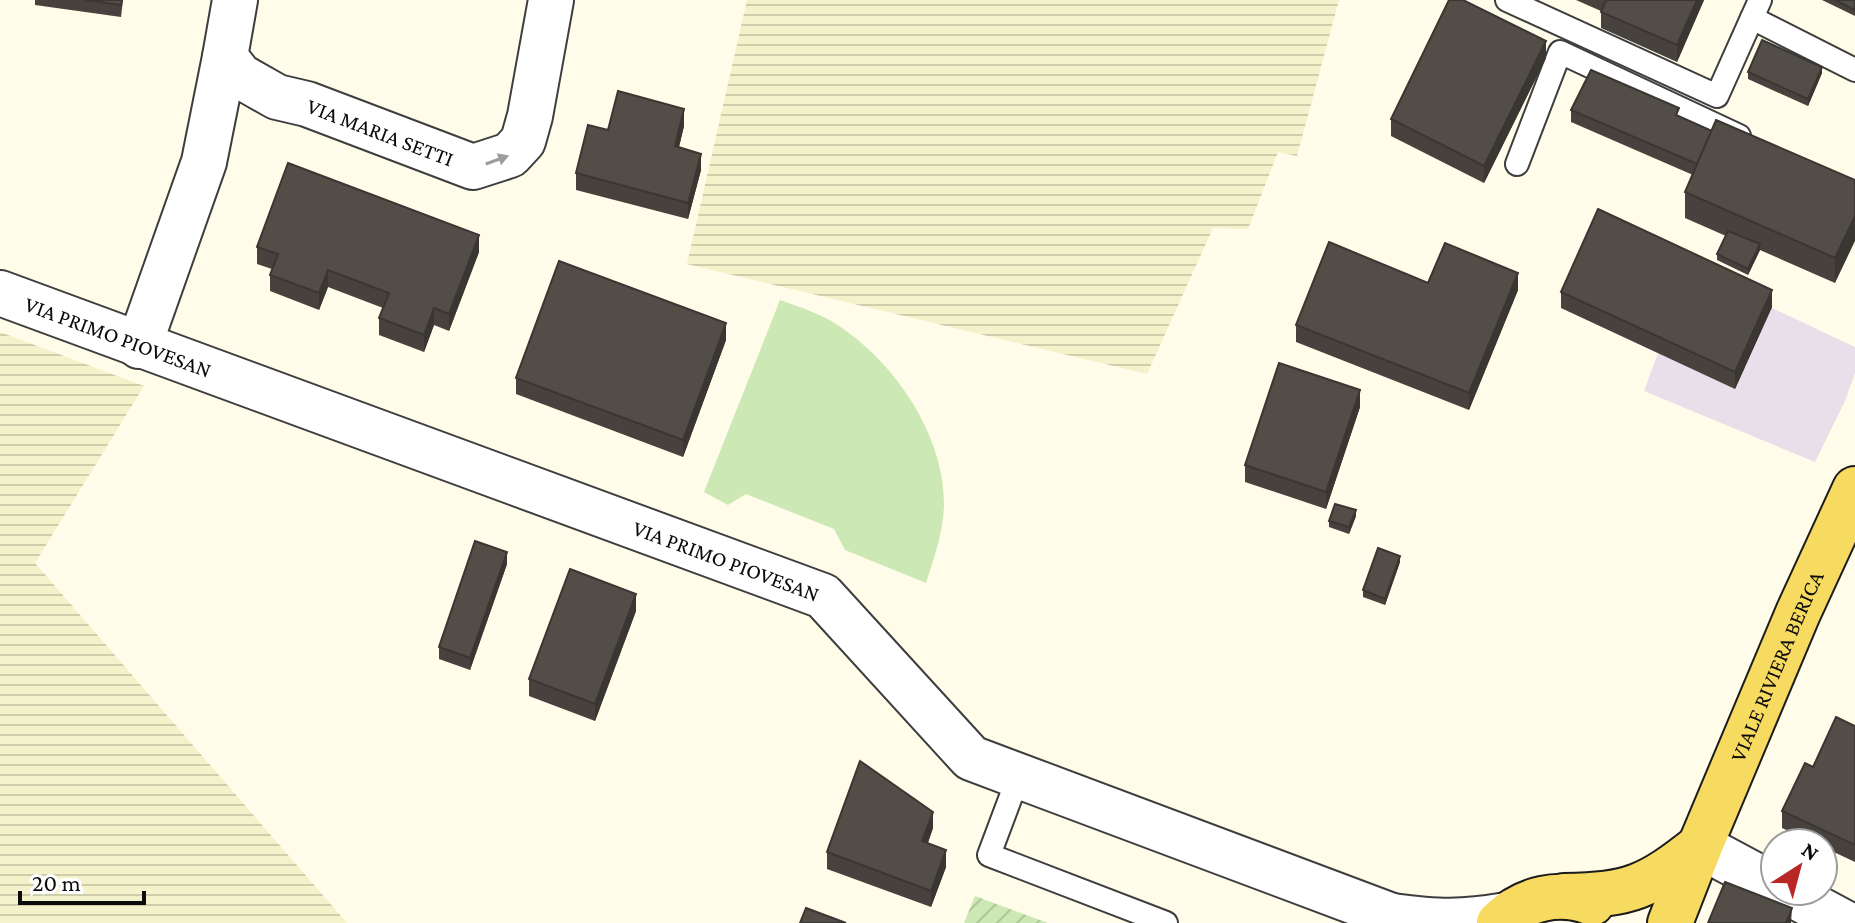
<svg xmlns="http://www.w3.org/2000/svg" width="1855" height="923" font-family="'Crimson Pro',serif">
<defs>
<pattern id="farmland-rules" width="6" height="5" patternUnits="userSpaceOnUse" patternTransform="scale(2)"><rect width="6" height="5" fill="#f3f2ca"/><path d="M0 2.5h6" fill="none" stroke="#cfceac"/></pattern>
<pattern id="garden-furrows" width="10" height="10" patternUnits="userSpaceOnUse" patternTransform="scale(2)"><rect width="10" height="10" fill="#cce8b4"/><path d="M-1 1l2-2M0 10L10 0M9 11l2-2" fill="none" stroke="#aec699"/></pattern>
</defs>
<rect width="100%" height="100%" fill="#fffce9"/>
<path fill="#e9dfea" d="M 1598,226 L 1855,347 L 1855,373 L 1845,401 L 1815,462 L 1644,391 L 1658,353 L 1561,308 Z"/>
<g fill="url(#farmland-rules)">
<path d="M 747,0 L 1339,0 L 1297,156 L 1278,152 L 1248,229 L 1213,228 L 1147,374 L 687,264 Z"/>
<path d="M 0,332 L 144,386 L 35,563 L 347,923 L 0,923 Z"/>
</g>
<path fill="#cce8b4" d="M 780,300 C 799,307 819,313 836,324 C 894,361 945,435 944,506 C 943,533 934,558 926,583 L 845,550 L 834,529 L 746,494 L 728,505 L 704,492 Z"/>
<path fill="url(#garden-furrows)" d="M 975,896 L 1048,923 L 964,923 Z"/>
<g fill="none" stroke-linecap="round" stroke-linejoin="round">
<defs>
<g id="lane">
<path d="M 1507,0 L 1717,96 L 1760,0"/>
<path d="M 1752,18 L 1855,70"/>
<path d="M 1517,164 L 1560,52 L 1739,136"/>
<path d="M 1019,775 L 989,855 L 1166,923"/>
</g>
<g id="street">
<path id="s1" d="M 235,0 L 225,57 L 240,76 L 277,97 L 307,104 L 473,167 L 510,155 L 523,141 L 530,116 L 551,0"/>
<path id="s2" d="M 0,293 L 823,596 L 971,758 L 1392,916"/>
<path d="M 139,346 L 204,162 L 225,57"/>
<path d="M 1700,846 L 1775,886"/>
<path d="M 1785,891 L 1845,923"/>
<path d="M 1403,923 L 1392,916 C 1438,922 1461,923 1507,915"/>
</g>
<g id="primary">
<path d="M 1564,896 C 1631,895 1648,887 1700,846"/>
<path d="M 1499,923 C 1524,898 1560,890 1592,903"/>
<path id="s3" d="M 1670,923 L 1700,846 L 1798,613 L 1855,489"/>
</g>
</defs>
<use href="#lane" stroke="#3e3e3e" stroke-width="26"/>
<use href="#street" stroke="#3e3e3e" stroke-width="48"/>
<use href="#primary" stroke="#1c1c1c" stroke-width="48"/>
<use href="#lane" stroke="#fff" stroke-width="22"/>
<use href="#street" stroke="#fff" stroke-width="44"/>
<use href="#primary" stroke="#f7da60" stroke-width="44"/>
</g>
<g fill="#47423d">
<path d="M 35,0 L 123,0 L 121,17 L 35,5 Z"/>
<path d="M 1576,0 L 1704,0 L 1677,62 L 1601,28 L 1601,11 Z"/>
<path d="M 1822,0 L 1855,0 L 1855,16 Z"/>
<path d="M 1546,58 L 1484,183 L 1391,136 L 1391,119 Z"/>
<path d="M 1748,72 L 1822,73 L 1808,106 L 1748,79 Z"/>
<path d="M 1571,110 L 1679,116 L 1712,131 L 1855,180 L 1835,283 L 1760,250 L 1748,275 L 1717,260 L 1717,254 L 1726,236 L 1685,218 L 1685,192 L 1693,175 L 1571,122 Z"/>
<path d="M 684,126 L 679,147 L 701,170 L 688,219 L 576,190 L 576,173 L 608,130 Z"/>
<path d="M 257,247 L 479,252 L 449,331 L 434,325 L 424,352 L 379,335 L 379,318 L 383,308 L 328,287 L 319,310 L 270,291 L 270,275 L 272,269 L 257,264 Z"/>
<path d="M 1428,283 L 1518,290 L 1469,410 L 1296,342 L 1296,325 Z"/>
<path d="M 1561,292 L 1772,307 L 1735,389 L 1561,308 Z"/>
<path d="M 726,340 L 683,457 L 516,394 L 516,378 Z"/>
<path d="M 1360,407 L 1326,509 L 1245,482 L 1245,465 Z"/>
<path d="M 1356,516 L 1349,534 L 1329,527 L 1329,521 Z"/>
<path d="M 1400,562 L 1385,605 L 1363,597 L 1363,590 Z"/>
<path d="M 507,564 L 470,670 L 439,659 L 439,647 Z"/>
<path d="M 636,611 L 595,721 L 529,696 L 529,679 Z"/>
<path d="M 1855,726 L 1855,862 L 1823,847 L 1823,843 L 1815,843 L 1782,828 L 1782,811 L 1813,767 Z"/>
<path d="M 933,828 L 928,843 L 946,867 L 931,907 L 827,869 L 827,852 Z"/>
</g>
<g fill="#3a3632">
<path d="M 1697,0 L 1704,0 L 1677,62 L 1677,45 Z"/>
<path d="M 1546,41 L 1546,58 L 1484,183 L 1484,166 Z"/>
<path d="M 1822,67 L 1822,73 L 1808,106 L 1808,99 Z"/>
<path d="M 684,109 L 684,126 L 675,163 L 675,146 Z"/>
<path d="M 701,154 L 701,170 L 688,219 L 688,203 Z"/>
<path d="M 1855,216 L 1855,241 L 1835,283 L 1835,258 Z"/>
<path d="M 479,235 L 479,252 L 449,331 L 449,314 Z"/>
<path d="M 1760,244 L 1760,250 L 1748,275 L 1748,269 Z"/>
<path d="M 328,270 L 328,287 L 319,310 L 319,293 Z"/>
<path d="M 1518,273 L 1518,290 L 1469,410 L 1469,393 Z"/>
<path d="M 1772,290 L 1772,307 L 1735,389 L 1735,372 Z"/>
<path d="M 434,308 L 434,325 L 424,352 L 424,335 Z"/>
<path d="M 726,323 L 726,340 L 683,457 L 683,440 Z"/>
<path d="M 1360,390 L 1360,407 L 1326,509 L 1326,492 Z"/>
<path d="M 1356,510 L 1356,516 L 1349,534 L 1349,527 Z"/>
<path d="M 507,552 L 507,564 L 470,670 L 470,658 Z"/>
<path d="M 1400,556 L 1400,562 L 1385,605 L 1385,599 Z"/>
<path d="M 636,594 L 636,611 L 595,721 L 595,704 Z"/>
<path d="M 933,812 L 933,828 L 922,858 L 922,841 Z"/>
<path d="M 946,850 L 946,867 L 931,907 L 931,891 Z"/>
<path d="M 1792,908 L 1791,923 L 1786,923 Z"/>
</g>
<g fill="#534d47" stroke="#3a3632" stroke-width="2">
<path d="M 85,0 L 122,0 L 121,5 Z"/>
<path d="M 1449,0 L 1463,0 L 1546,41 L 1484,166 L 1391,119 Z"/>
<path d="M 1606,0 L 1697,0 L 1677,45 L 1601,12 Z"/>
<path d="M 1835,0 L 1855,0 L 1855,10 Z"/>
<path d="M 1762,40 L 1822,67 L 1808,99 L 1748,72 Z"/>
<path d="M 1591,70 L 1679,108 L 1676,115 L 1712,131 L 1697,164 L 1571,110 Z"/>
<path d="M 618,91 L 684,109 L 675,146 L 701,154 L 688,203 L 576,173 L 588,125 L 608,130 Z"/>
<path d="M 1716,120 L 1855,180 L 1855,216 L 1835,258 L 1685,192 Z"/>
<path d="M 288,163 L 479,235 L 449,314 L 434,308 L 424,335 L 379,318 L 389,293 L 328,270 L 319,293 L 270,275 L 278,254 L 257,247 Z"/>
<path d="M 1598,209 L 1772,290 L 1735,372 L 1561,292 Z"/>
<path d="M 1728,231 L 1760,244 L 1748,269 L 1717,254 Z"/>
<path d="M 1329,242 L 1428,283 L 1445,243 L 1518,273 L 1469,393 L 1296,325 Z"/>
<path d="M 559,261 L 726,323 L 683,440 L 516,378 Z"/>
<path d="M 1279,363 L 1360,390 L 1326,492 L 1245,465 Z"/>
<path d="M 1335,504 L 1356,510 L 1349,527 L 1329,521 Z"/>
<path d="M 475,541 L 507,552 L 470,658 L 439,647 Z"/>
<path d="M 1378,548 L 1400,556 L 1385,599 L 1363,590 Z"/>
<path d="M 570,569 L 636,594 L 595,704 L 529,679 Z"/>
<path d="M 1836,717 L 1855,726 L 1855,845 L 1782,811 L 1805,763 L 1813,767 Z"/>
<path d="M 860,761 L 933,812 L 922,841 L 946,850 L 931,891 L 827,852 Z"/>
<path d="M 1725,882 L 1792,908 L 1786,923 L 1708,923 Z"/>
<path d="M 806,908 L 846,923 L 800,923 Z"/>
</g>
<defs><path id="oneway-solid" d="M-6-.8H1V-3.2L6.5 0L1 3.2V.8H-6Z" transform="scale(2)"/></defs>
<use fill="#9d9d9d" href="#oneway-solid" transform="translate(497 160) rotate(-20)"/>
<g text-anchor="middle" stroke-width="8" stroke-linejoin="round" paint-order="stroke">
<g font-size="22" fill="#0b0b0b" stroke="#fff">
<text dy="8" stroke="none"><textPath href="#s1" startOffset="234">VIA MARIA SETTI</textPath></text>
<text dy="8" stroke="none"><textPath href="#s2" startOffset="126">VIA PRIMO PIOVESAN</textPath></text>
<text dy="8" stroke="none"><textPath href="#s2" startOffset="774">VIA PRIMO PIOVESAN</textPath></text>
<text dy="8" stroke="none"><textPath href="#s3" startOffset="278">VIALE RIVIERA BERICA</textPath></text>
</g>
</g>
<g transform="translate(1799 867) rotate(36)"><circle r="38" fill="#ffffff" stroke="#9d9d9d" stroke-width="2"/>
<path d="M0-6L14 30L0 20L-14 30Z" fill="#b82625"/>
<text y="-12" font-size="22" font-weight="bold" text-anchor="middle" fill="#0b0b0b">N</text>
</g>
<path d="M20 891v12h124v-12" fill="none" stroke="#0b0b0b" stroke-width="4"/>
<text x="32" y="891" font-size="24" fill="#0b0b0b" stroke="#ffffff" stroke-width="6" paint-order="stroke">20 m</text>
</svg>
